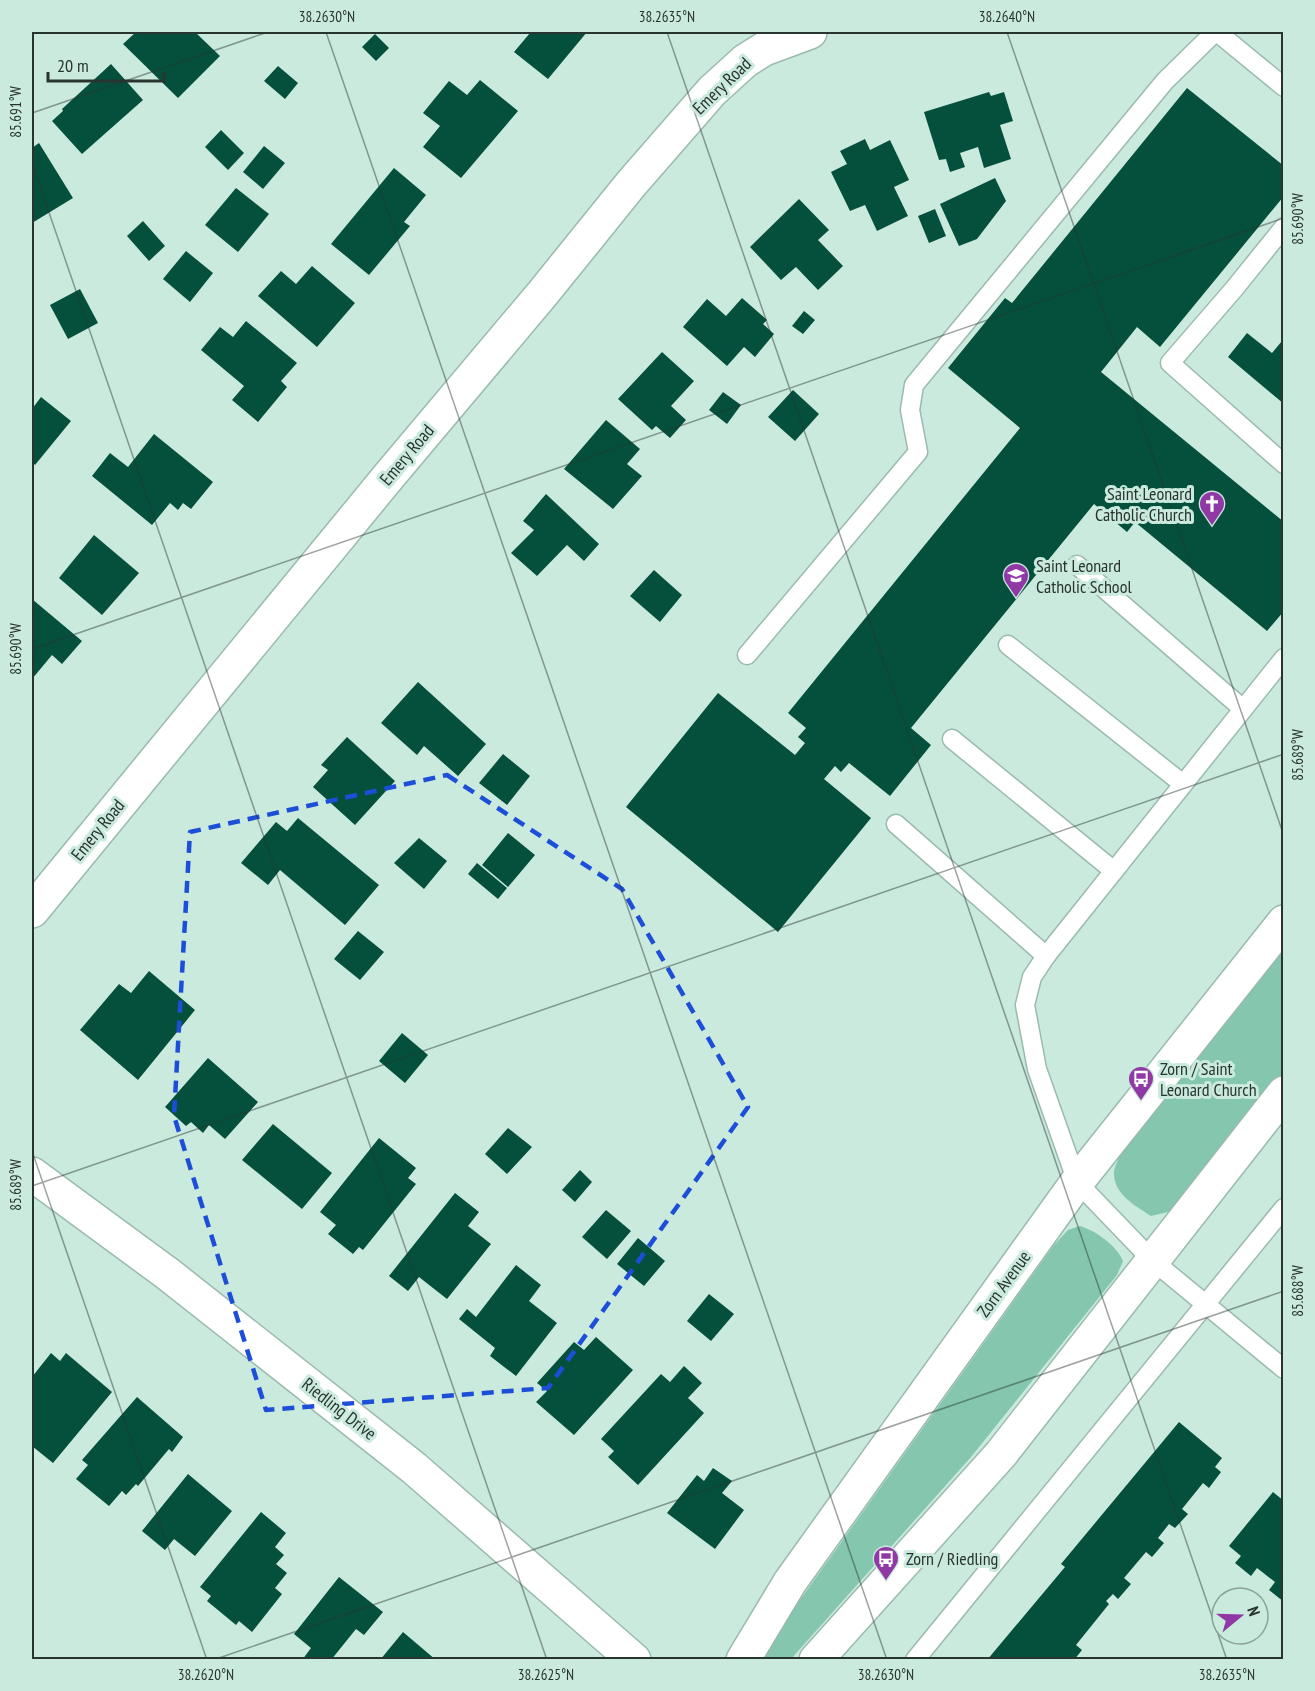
<svg xmlns="http://www.w3.org/2000/svg" width="1315" height="1691" font-family="'PT Sans Narrow',sans-serif">
<rect width="100%" height="100%" fill="#caeadd"/>
<g fill="#84c6ae">
<path d="M 1283,946 L 1283,1074 L 1181,1202 L 1168,1212 L 1151,1216 C 1136,1206 1113,1194 1114,1172 C 1115,1165 1120,1156 1123,1149 Z"/>
<path d="M 1080,1226 C 1096,1231 1116,1245 1123,1261 L 1117,1275 L 971,1457 L 791,1659 L 764,1660 L 772,1639 L 1054,1245 L 1068,1230 Z"/>
</g>
<g fill="#05503d">
<path d="M 136,32 L 195,32 L 220,56 L 178,98 L 123,44 Z"/>
<path d="M 528,32 L 587,32 L 548,79 L 514,52 L 530,33 Z"/>
<path d="M 375,34 L 389,48 L 376,61 L 362,47 Z"/>
<path d="M 111,64 L 143,100 L 82,154 L 52,121 L 63,111 L 62,109 Z"/>
<path d="M 278,66 L 298,83 L 285,99 L 264,81 Z"/>
<path d="M 480,80 L 518,111 L 461,178 L 423,147 L 440,126 L 423,113 L 449,81 L 467,95 Z"/>
<path d="M 1187,88 L 1284,166 L 1284,196 L 1160,347 L 1137,327 L 1101,372 L 1284,522 L 1284,611 L 1267,631 L 1135,522 L 1127,532 L 1094,504 L 911,728 L 931,745 L 890,796 L 849,763 L 841,772 L 835,766 L 824,779 L 871,818 L 778,932 L 626,807 L 718,693 L 795,755 L 805,743 L 798,737 L 806,728 L 788,713 L 1020,428 L 948,368 L 1005,298 L 1012,303 Z"/>
<path d="M 989,92 L 991,96 L 1004,92 L 1013,121 L 1000,125 L 1011,159 L 984,168 L 978,147 L 960,153 L 965,167 L 950,172 L 946,159 L 939,160 L 924,112 Z"/>
<path d="M 221,130 L 244,153 L 228,170 L 205,147 Z"/>
<path d="M 865,139 L 870,150 L 890,140 L 909,180 L 894,187 L 908,216 L 877,231 L 865,205 L 850,211 L 831,172 L 847,164 L 840,151 Z"/>
<path d="M 39,143 L 73,198 L 32,223 L 32,148 Z"/>
<path d="M 264,146 L 285,163 L 263,189 L 243,172 Z"/>
<path d="M 394,168 L 426,195 L 404,222 L 410,226 L 369,275 L 331,244 Z"/>
<path d="M 995,178 L 1006,201 L 977,239 L 959,246 L 940,204 Z"/>
<path d="M 236,188 L 269,214 L 238,252 L 205,225 Z"/>
<path d="M 799,199 L 829,230 L 818,240 L 843,266 L 818,290 L 796,267 L 781,280 L 750,247 Z"/>
<path d="M 935,209 L 946,236 L 929,243 L 918,216 Z"/>
<path d="M 143,221 L 165,246 L 149,261 L 127,236 Z"/>
<path d="M 186,251 L 213,273 L 190,302 L 163,279 Z"/>
<path d="M 312,266 L 355,303 L 317,347 L 258,296 L 281,271 L 296,284 Z"/>
<path d="M 80,289 L 98,323 L 68,339 L 50,305 Z"/>
<path d="M 742,298 L 767,320 L 763,324 L 774,334 L 755,357 L 744,347 L 727,366 L 683,327 L 707,299 L 726,316 Z"/>
<path d="M 804,311 L 815,320 L 803,334 L 792,326 Z"/>
<path d="M 246,321 L 297,363 L 281,381 L 287,387 L 258,422 L 232,400 L 244,386 L 201,350 L 220,327 L 233,337 Z"/>
<path d="M 1247,333 L 1272,353 L 1282,341 L 1284,342 L 1284,404 L 1228,357 Z"/>
<path d="M 662,352 L 694,381 L 671,406 L 686,420 L 670,438 L 656,426 L 652,430 L 618,399 Z"/>
<path d="M 793,390 L 819,414 L 795,441 L 768,417 Z"/>
<path d="M 723,392 L 741,405 L 727,424 L 709,410 Z"/>
<path d="M 41,397 L 71,421 L 35,465 L 32,462 L 32,409 Z"/>
<path d="M 606,420 L 640,449 L 627,464 L 642,476 L 613,509 L 564,469 Z"/>
<path d="M 154,434 L 213,482 L 191,509 L 183,503 L 178,510 L 170,503 L 152,525 L 92,476 L 110,453 L 128,467 Z"/>
<path d="M 546,494 L 599,544 L 584,561 L 567,545 L 537,576 L 511,553 L 534,530 L 523,521 Z"/>
<path d="M 94,535 L 139,573 L 102,615 L 59,578 Z"/>
<path d="M 654,570 L 682,595 L 660,622 L 630,596 Z"/>
<path d="M 32,599 L 82,641 L 62,664 L 52,655 L 32,679 Z"/>
<path d="M 418,682 L 486,744 L 458,776 L 424,746 L 417,755 L 381,723 Z"/>
<path d="M 347,737 L 395,781 L 355,825 L 313,787 L 328,770 L 321,765 Z"/>
<path d="M 503,754 L 530,776 L 507,805 L 479,783 Z"/>
<path d="M 298,818 L 379,885 L 345,925 L 280,870 L 268,885 L 241,863 L 276,822 L 287,831 Z"/>
<path d="M 508,833 L 535,855 L 508,887 L 482,865 Z"/>
<path d="M 419,838 L 447,861 L 424,889 L 394,863 Z"/>
<path d="M 477,863 L 507,888 L 498,899 L 468,874 Z"/>
<path d="M 358,931 L 384,952 L 360,980 L 334,959 Z"/>
<path d="M 149,971 L 195,1010 L 138,1080 L 80,1030 L 119,984 L 131,993 Z"/>
<path d="M 402,1033 L 428,1055 L 405,1083 L 379,1061 Z"/>
<path d="M 208,1058 L 258,1102 L 225,1139 L 209,1125 L 203,1133 L 191,1122 L 186,1126 L 165,1107 Z"/>
<path d="M 273,1124 L 332,1173 L 302,1209 L 242,1160 Z"/>
<path d="M 508,1128 L 532,1147 L 507,1174 L 485,1154 Z"/>
<path d="M 379,1138 L 416,1168 L 408,1178 L 416,1184 L 363,1250 L 359,1247 L 353,1254 L 328,1234 L 336,1225 L 320,1212 Z"/>
<path d="M 580,1170 L 592,1182 L 575,1202 L 562,1190 Z"/>
<path d="M 455,1193 L 479,1212 L 468,1226 L 491,1244 L 447,1299 L 419,1277 L 408,1291 L 389,1276 Z"/>
<path d="M 606,1210 L 631,1231 L 607,1259 L 582,1237 Z"/>
<path d="M 638,1238 L 665,1261 L 644,1286 L 617,1264 Z"/>
<path d="M 516,1265 L 541,1285 L 529,1301 L 557,1323 L 516,1376 L 490,1356 L 495,1348 L 459,1319 L 467,1309 L 476,1317 Z"/>
<path d="M 709,1294 L 734,1314 L 711,1341 L 687,1321 Z"/>
<path d="M 596,1337 L 633,1370 L 574,1435 L 536,1402 L 547,1391 L 537,1383 L 574,1342 L 584,1350 Z"/>
<path d="M 51,1353 L 60,1361 L 66,1353 L 112,1392 L 53,1463 L 32,1446 L 32,1377 Z"/>
<path d="M 684,1366 L 702,1383 L 688,1398 L 704,1413 L 638,1485 L 608,1457 L 614,1451 L 601,1439 L 661,1374 L 670,1382 Z"/>
<path d="M 137,1397 L 183,1437 L 172,1452 L 169,1449 L 138,1486 L 136,1484 L 126,1495 L 122,1491 L 109,1506 L 76,1479 L 88,1465 L 82,1460 Z"/>
<path d="M 1179,1422 L 1222,1458 L 1215,1467 L 1221,1472 L 1209,1488 L 1203,1483 L 1182,1509 L 1188,1514 L 1175,1528 L 1169,1524 L 1158,1538 L 1164,1543 L 1152,1557 L 1146,1552 L 1124,1578 L 1131,1584 L 1118,1599 L 1113,1594 L 1106,1601 L 1109,1604 L 1076,1645 L 1082,1650 L 1074,1660 L 987,1660 L 1065,1567 L 1061,1564 Z"/>
<path d="M 713,1468 L 732,1481 L 722,1493 L 744,1510 L 715,1549 L 667,1513 L 697,1475 L 704,1481 Z"/>
<path d="M 188,1474 L 232,1511 L 195,1556 L 174,1539 L 165,1550 L 142,1531 Z"/>
<path d="M 1273,1492 L 1284,1501 L 1284,1602 L 1269,1590 L 1275,1582 L 1257,1568 L 1251,1576 L 1235,1563 L 1241,1556 L 1229,1546 Z"/>
<path d="M 261,1512 L 286,1533 L 275,1547 L 284,1555 L 276,1564 L 287,1573 L 275,1588 L 282,1594 L 252,1632 L 239,1621 L 236,1625 L 207,1601 L 211,1596 L 200,1587 Z"/>
<path d="M 339,1577 L 383,1612 L 364,1635 L 356,1629 L 331,1660 L 302,1660 L 311,1648 L 294,1634 Z"/>
<path d="M 403,1632 L 436,1660 L 380,1660 Z"/>
</g>
<g fill="none" stroke-linecap="round" stroke-linejoin="round">
<defs>
<g id="service">
<path d="M 1217,32 L 1284,87"/>
<path d="M 1284,227 L 1234,289 L 1170,363 L 1284,464"/>
<path d="M 1077,565 L 1243,709"/>
<path d="M 1008,645 L 1183,784"/>
<path d="M 747,655 L 918,452 L 910,410 L 914,385 L 1165,81 L 1215,32"/>
<path d="M 1284,658 L 1046,956 L 1032,977 L 1025,1005 L 1037,1069 L 1077,1182 L 1152,1260 L 1284,1369"/>
<path d="M 952,739 L 1114,871"/>
<path d="M 896,824 L 1046,956"/>
<path d="M 915,1660 L 1284,1208"/>
</g>
<g id="minor">
<path d="M 32,911 L 389,476 L 543,293 L 631,184 L 712,91 L 745,61 L 764,49 L 810,32"/>
<path d="M 32,1174 L 168,1274 L 414,1468 L 634,1660"/>
</g>
<g id="secondary">
<path d="M 743,1660 L 790,1582 L 1077,1182 L 1284,922"/>
<path d="M 816,1660 L 1001,1454 L 1284,1093"/>
</g>
</defs>
<use href="#service" stroke="#9bbaae" stroke-width="21"/>
<use href="#minor" stroke="#9bbaae" stroke-width="36"/>
<use href="#secondary" stroke="#9bbaae" stroke-width="36"/>
<use href="#service" stroke="#fff" stroke-width="18"/>
<use href="#minor" stroke="#fff" stroke-width="33"/>
<use href="#secondary" stroke="#fff" stroke-width="33"/>
</g>
<path fill="none" stroke="#1d4ed8" stroke-width="4.5" stroke-dasharray="12 8" stroke-linejoin="round" d="M 447,775 L 622,889 L 748,1107 L 548,1388 L 266,1410 L 174,1116 L 190,832 Z"/>
<path fill="none" stroke="#283430" stroke-width="1.5" stroke-opacity="0.45" d="M 326,32 L 887,1660M 667,32 L 1227,1660M 1007,32 L 1284,836M 32,113 L 268,32M 32,163 L 547,1660M 32,649 L 1284,218M 32,1151 L 207,1660M 32,1186 L 1284,754M 213,1660 L 1284,1291"/>
<defs>
<symbol id="church-pin" viewBox="-11 -11 22 30"><path d="M0 17L-7.5 6A9.5 9.5 0 1 1 7.5 6Z" fill="#9038a5" stroke="#caeadd"/><path d="M-1.2-6h2.4v3.5h3.3v2.4h-3.3V6h-2.4V-.1h-3.3v-2.4h3.3Z" fill="#fff"/></symbol>
<symbol id="school-pin" viewBox="-11 -11 22 30"><path d="M0 17L-7.5 6A9.5 9.5 0 1 1 7.5 6Z" fill="#9038a5" stroke="#caeadd"/><path d="M0-5L7-2L0 1L-7-2ZM-4 1L0 2.5L4 1V4Q0 6-4 4Z" fill="#fff"/></symbol>
<symbol id="bus-pin" viewBox="-11 -11 22 30"><path d="M0 17L-7.5 6A9.5 9.5 0 1 1 7.5 6Z" fill="#9038a5" stroke="#caeadd"/><path d="M-5-6H5V4H4V6H2V4H-2V6H-4V4H-5ZM-3.5-4V0h7V-4ZM-3.5 1.2v1.5H-2V1.2ZM2 1.2v1.5H3.5V1.2Z" fill="#fff"/></symbol>
</defs>
<g fill-rule="evenodd">
<use href="#church-pin" x="1197" y="489" width="30" height="40"/>
<use href="#school-pin" x="1001" y="561" width="30" height="40"/>
<use href="#bus-pin" x="1126" y="1064" width="30" height="40"/>
<use href="#bus-pin" x="871" y="1544" width="30" height="40"/>
</g>
<g text-anchor="middle" stroke-width="6" stroke-linejoin="round" paint-order="stroke">
<g font-size="18" fill="#283430" stroke="#caeadd">
<text transform="translate(722 86) rotate(-44)" y="6">Emery Road</text>
<text transform="translate(407 455) rotate(-50)" y="6">Emery Road</text>
<text transform="translate(98 830) rotate(-51)" y="6">Emery Road</text>
<text transform="translate(1004 1284) rotate(-54)" y="6">Zorn Avenue</text>
<text transform="translate(339 1409) rotate(38)" y="6">Riedling Drive</text>
</g>
<g font-size="18" fill="#283430" stroke="#caeadd" text-anchor="start">
<text x="1192" y="500" text-anchor="end">Saint Leonard<tspan x="1192" dy="21">Catholic Church</tspan></text>
<text x="1036" y="572">Saint Leonard<tspan x="1036" dy="21">Catholic School</tspan></text>
<text x="1160" y="1075">Zorn / Saint<tspan x="1160" dy="21">Leonard Church</tspan></text>
<text x="906" y="1565">Zorn / Riedling</text>
</g>
</g>
<rect width="1315" height="1691" fill="none" stroke="#caeadd" stroke-width="66"/>
<g transform="translate(1240 1616) rotate(71)"><circle r="28" fill="#caeadd" stroke="#89a198" stroke-width="1.5"/>
<path d="M0-4.5L10 22L0 15L-10 22Z" fill="#9038a5"/>
<text y="-9" font-size="16" font-weight="bold" text-anchor="middle" fill="#283430">N</text>
</g>
<path d="M48 72v9h116v-9" fill="none" stroke="#283430" stroke-width="3"/>
<text x="57" y="72" font-size="18" fill="#283430" stroke="#caeadd" stroke-width="4.5" paint-order="stroke">20 m</text>
<rect x="33" y="33" width="1249" height="1625" fill="none" stroke="#283430" stroke-width="2"/>
<g font-size="15" text-anchor="middle" fill="#283430">
<text x="327" y="22">38.2630°N</text>
<text x="667" y="22">38.2635°N</text>
<text x="1007" y="22">38.2640°N</text>
<text transform="translate(16 112) rotate(-90)" y="5">85.691°W</text>
<text transform="translate(1298 219) rotate(-90)" y="5">85.690°W</text>
<text transform="translate(16 649) rotate(-90)" y="5">85.690°W</text>
<text transform="translate(1298 755) rotate(-90)" y="5">85.689°W</text>
<text transform="translate(16 1185) rotate(-90)" y="5">85.689°W</text>
<text transform="translate(1298 1291) rotate(-90)" y="5">85.688°W</text>
<text x="206" y="1680">38.2620°N</text>
<text x="546" y="1680">38.2625°N</text>
<text x="886" y="1680">38.2630°N</text>
<text x="1227" y="1680">38.2635°N</text>
</g>
</svg>
